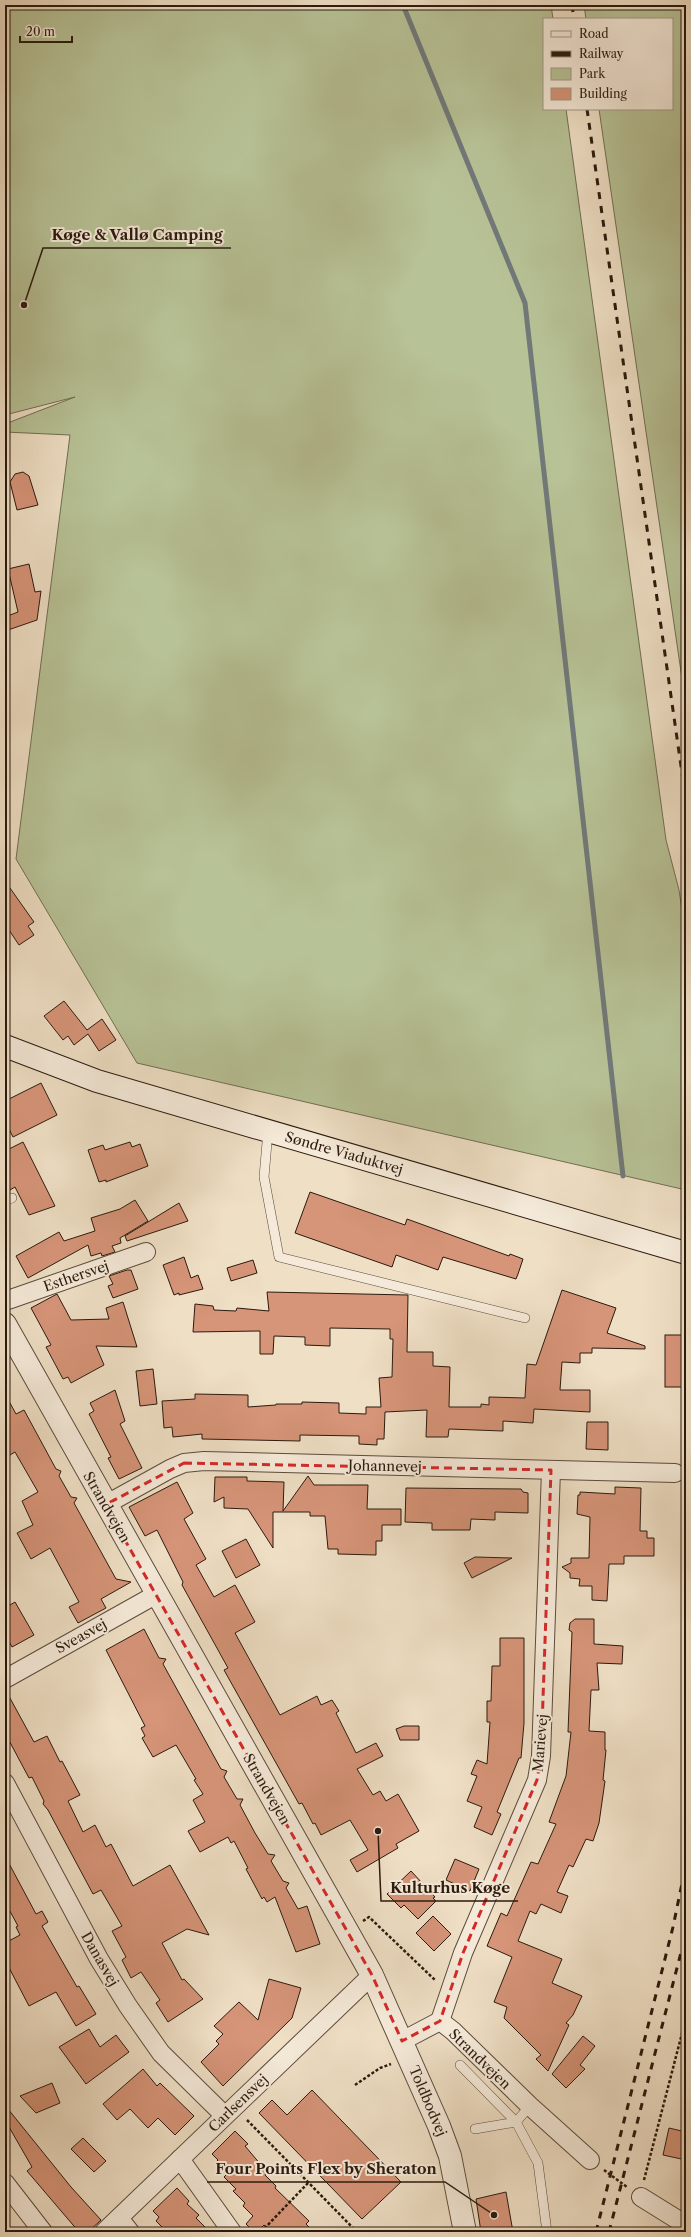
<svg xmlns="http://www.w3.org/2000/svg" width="691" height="2237" font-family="'Libre Caslon Text',serif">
<rect width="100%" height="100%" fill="#efdfc5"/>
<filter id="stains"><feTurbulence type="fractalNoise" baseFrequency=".005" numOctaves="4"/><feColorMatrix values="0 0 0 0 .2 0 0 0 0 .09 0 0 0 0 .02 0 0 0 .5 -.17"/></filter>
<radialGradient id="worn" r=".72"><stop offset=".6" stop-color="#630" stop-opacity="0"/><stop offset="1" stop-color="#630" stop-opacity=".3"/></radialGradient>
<g fill="#b7c296" stroke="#716e52">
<path d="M 5,5 L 551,5 L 553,19 L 544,19 L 544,109 L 566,109 L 666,840 L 679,890 L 686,937 L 686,1190 L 137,1063 L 16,859 L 70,435 L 5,432 L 5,424 L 75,397 L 5,415 Z"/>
<path d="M 584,5 L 686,5 L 686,706 L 599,109 L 672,109 L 672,19 L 586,19 Z"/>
</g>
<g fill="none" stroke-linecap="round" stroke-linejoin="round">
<path stroke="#717979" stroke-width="5" d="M 403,5 L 525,303 L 623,1176"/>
</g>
<g fill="#d69478" stroke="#2b1a0e">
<path d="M 23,472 L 29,476 L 38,505 L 17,510 L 10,482 L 15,474 Z"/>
<path d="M 29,564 L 35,592 L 41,591 L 37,620 L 5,631 L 5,617 L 18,612 L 8,569 Z"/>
<path d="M 5,881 L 34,922 L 28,926 L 34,935 L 19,945 L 5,924 Z"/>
<path d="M 64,1001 L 87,1030 L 102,1019 L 116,1040 L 99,1051 L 88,1034 L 74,1045 L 68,1036 L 63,1040 L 44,1016 Z"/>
<path d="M 41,1083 L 57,1115 L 13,1137 L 5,1121 L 5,1101 Z"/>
<path d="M 23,1142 L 55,1206 L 29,1215 L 15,1187 L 10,1190 L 5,1179 L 5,1151 Z"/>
<path d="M 130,1142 L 132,1147 L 140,1144 L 148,1166 L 106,1182 L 106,1180 L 99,1182 L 88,1150 L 103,1145 L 105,1150 Z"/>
<path d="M 310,1192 L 405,1225 L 407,1219 L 509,1256 L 510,1254 L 523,1259 L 518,1274 L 516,1279 L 443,1257 L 438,1270 L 396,1255 L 392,1267 L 295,1233 Z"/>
<path d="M 135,1200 L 148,1221 L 120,1238 L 121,1243 L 112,1246 L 115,1252 L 102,1256 L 101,1253 L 91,1256 L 88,1245 L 28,1278 L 16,1256 L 59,1232 L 64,1241 L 95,1231 L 91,1218 L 120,1209 Z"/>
<path d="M 179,1203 L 188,1221 L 127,1241 L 125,1236 Z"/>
<path d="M 184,1257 L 191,1278 L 198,1275 L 203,1289 L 179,1295 L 179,1293 L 174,1295 L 163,1265 Z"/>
<path d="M 253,1260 L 257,1273 L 231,1281 L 227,1268 Z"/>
<path d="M 127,1270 L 131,1270 L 138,1289 L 113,1298 L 108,1286 L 113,1284 L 109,1276 Z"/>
<path d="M 562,1290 L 616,1308 L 607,1333 L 645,1346 L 645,1349 L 592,1348 L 592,1353 L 580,1353 L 580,1363 L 562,1362 L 560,1390 L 590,1390 L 590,1412 L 534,1409 L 533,1423 L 503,1421 L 503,1431 L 449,1429 L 448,1437 L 426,1437 L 427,1410 L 385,1412 L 384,1439 L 377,1439 L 377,1445 L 359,1444 L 359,1436 L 300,1435 L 300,1441 L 202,1439 L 202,1434 L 173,1437 L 172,1427 L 164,1428 L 162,1401 L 195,1399 L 195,1394 L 248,1395 L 248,1407 L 276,1405 L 276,1404 L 302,1404 L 302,1402 L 339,1403 L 339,1413 L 366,1414 L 366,1407 L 381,1407 L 379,1378 L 392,1377 L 393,1339 L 390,1339 L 390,1329 L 330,1328 L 330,1346 L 305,1345 L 305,1337 L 274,1336 L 273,1354 L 260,1354 L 260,1331 L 193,1332 L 195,1304 L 213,1306 L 214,1310 L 236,1311 L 237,1308 L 269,1311 L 267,1292 L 408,1295 L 407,1352 L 433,1352 L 433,1366 L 450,1367 L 449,1407 L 481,1407 L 481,1404 L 489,1405 L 489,1397 L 525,1398 L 527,1364 L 536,1365 Z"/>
<path d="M 57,1294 L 71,1320 L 109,1319 L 106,1308 L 123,1302 L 137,1347 L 96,1346 L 104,1365 L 71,1383 L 68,1377 L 63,1379 L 46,1347 L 51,1345 L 31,1308 Z"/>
<rect x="665" y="1335" width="21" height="52"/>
<path d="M 153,1369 L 157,1404 L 140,1406 L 136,1371 Z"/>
<path d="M 115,1390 L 125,1421 L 120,1424 L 142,1468 L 119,1479 L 108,1458 L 111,1457 L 89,1414 L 94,1411 L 90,1403 Z"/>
<path d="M 5,1394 L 16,1414 L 24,1410 L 56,1469 L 61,1471 L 59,1476 L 71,1497 L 77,1498 L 74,1503 L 116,1579 L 131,1582 L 101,1599 L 106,1608 L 78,1623 L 69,1607 L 79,1602 L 50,1548 L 31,1559 L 17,1533 L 33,1525 L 22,1501 L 38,1492 L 15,1452 L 5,1458 Z"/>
<path d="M 587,1422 L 608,1422 L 608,1450 L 586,1449 Z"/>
<path d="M 308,1476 L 314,1485 L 368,1485 L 367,1509 L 401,1509 L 401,1525 L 382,1525 L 382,1541 L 376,1541 L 376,1555 L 338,1554 L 338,1549 L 328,1549 L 325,1516 L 310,1516 L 310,1512 L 273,1512 L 273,1548 L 248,1509 L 224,1508 L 224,1497 L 214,1502 L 215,1477 L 247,1477 L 247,1481 L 284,1482 L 283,1511 Z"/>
<path d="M 177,1482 L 193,1513 L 184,1519 L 206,1559 L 196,1565 L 214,1597 L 235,1585 L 255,1622 L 235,1633 L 280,1715 L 317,1696 L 321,1705 L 332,1700 L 339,1711 L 336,1713 L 356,1753 L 376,1743 L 383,1756 L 357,1769 L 373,1795 L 380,1791 L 386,1801 L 398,1794 L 419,1831 L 396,1844 L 398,1848 L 357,1872 L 350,1860 L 368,1850 L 350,1820 L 321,1835 L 315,1823 L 313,1824 L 302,1803 L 299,1804 L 224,1670 L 228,1668 L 182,1585 L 183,1582 L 157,1530 L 145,1536 L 129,1507 Z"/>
<path d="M 615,1487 L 641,1488 L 640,1531 L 647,1531 L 647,1538 L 654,1538 L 654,1556 L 624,1556 L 624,1564 L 609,1564 L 607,1601 L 592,1600 L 592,1586 L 579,1586 L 580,1579 L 570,1578 L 570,1573 L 562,1567 L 571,1563 L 571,1558 L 589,1558 L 590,1517 L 577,1514 L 578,1495 L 580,1495 L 580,1492 L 615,1494 Z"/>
<path d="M 406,1488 L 521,1489 L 523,1492 L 528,1493 L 528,1513 L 495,1512 L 495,1520 L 471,1519 L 470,1530 L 432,1530 L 432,1523 L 405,1522 Z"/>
<path d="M 246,1539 L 260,1565 L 236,1578 L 222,1551 Z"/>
<path d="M 475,1557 L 512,1558 L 472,1578 L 464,1563 Z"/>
<path d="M 15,1602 L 34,1635 L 12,1647 L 5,1634 L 5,1608 Z"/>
<path d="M 575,1619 L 594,1619 L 594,1644 L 623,1646 L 622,1664 L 597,1663 L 599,1690 L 591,1690 L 589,1731 L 605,1732 L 605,1750 L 606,1750 L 603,1780 L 605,1781 L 599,1823 L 593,1841 L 586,1839 L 573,1867 L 569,1865 L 557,1892 L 568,1896 L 561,1913 L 541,1904 L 536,1914 L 530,1911 L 518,1941 L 562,1959 L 552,1983 L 582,1996 L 573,2015 L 566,2023 L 569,2025 L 548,2071 L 536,2059 L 541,2055 L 504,2018 L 507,2007 L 494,2002 L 512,1957 L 487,1946 L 501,1913 L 507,1916 L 531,1862 L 538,1864 L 556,1824 L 549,1822 L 566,1776 L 571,1732 L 568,1732 L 572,1632 L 569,1630 L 570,1623 Z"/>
<path d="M 144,1629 L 159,1658 L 166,1659 L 163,1664 L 221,1769 L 227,1771 L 224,1777 L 237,1799 L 243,1799 L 240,1805 L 255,1833 L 268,1854 L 275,1855 L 271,1861 L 283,1881 L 289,1883 L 286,1888 L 298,1909 L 307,1906 L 320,1944 L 296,1952 L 275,1897 L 267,1902 L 264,1897 L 262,1899 L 246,1869 L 248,1868 L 234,1841 L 231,1843 L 228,1837 L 200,1852 L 188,1831 L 205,1822 L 193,1800 L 203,1794 L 194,1780 L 196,1779 L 176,1745 L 153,1757 L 142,1738 L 145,1736 L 141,1728 L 145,1726 L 106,1650 Z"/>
<path d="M 500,1638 L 524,1638 L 524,1723 L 521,1758 L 519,1758 L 497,1812 L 501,1814 L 492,1835 L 474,1827 L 482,1807 L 467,1801 L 477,1776 L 471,1774 L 477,1760 L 487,1764 L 490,1722 L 487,1722 L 487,1701 L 491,1701 L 492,1666 L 500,1666 Z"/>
<path d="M 5,1689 L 34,1742 L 47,1736 L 60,1762 L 62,1761 L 80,1795 L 68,1801 L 83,1832 L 95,1825 L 106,1847 L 111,1844 L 133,1886 L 170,1865 L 209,1935 L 187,1929 L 162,1943 L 182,1980 L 184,1979 L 203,1999 L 168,2022 L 156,2003 L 160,2000 L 141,1972 L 131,1978 L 122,1960 L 126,1957 L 112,1931 L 122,1926 L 101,1890 L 93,1894 L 48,1810 L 43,1804 L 44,1801 L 32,1777 L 29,1778 L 5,1733 Z"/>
<path d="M 404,1726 L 419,1726 L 419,1740 L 400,1740 L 396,1729 Z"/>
<path d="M 5,1856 L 36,1914 L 42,1911 L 48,1922 L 42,1926 L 77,1987 L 79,1986 L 96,2014 L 76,2026 L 56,1992 L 29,2006 L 5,1960 L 5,1943 L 20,1935 L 16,1927 L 18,1926 L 5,1902 Z"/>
<path d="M 455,1859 L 479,1869 L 470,1891 L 446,1880 Z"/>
<path d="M 411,1871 L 435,1897 L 433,1898 L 436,1901 L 418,1919 L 404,1905 L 401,1908 L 387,1894 Z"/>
<path d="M 433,1916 L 451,1934 L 434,1951 L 416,1933 Z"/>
<path d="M 269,1979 L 301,1988 L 292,2018 L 223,2086 L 201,2062 L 219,2044 L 216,2041 L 223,2034 L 214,2026 L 239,2002 L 258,2020 Z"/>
<path d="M 89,2029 L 100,2047 L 116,2035 L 129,2052 L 86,2084 L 59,2047 Z"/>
<path d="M 583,2036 L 595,2046 L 580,2065 L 585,2069 L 566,2088 L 552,2074 Z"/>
<path d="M 143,2069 L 157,2086 L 160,2083 L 194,2116 L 175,2135 L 158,2118 L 148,2128 L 130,2109 L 117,2120 L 103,2104 Z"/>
<path d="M 52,2083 L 60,2103 L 36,2113 L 20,2096 Z"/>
<path d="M 312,2090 L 401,2182 L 362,2219 L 259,2113 L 272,2100 L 287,2115 Z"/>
<path d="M 8,2109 L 71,2187 L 101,2220 L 88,2232 L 79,2232 L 27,2171 L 32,2167 L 5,2120 L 5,2111 Z"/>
<path d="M 669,2128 L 686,2132 L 686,2160 L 663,2155 Z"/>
<path d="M 235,2131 L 248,2144 L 245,2146 L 267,2172 L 265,2175 L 276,2186 L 275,2188 L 309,2221 L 306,2224 L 314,2232 L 272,2232 L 264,2225 L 257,2232 L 254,2232 L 246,2224 L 253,2216 L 243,2206 L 245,2203 L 233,2191 L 236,2189 L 224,2177 L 227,2174 L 215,2163 L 218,2160 L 212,2154 Z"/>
<path d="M 83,2138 L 106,2161 L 94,2172 L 71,2149 Z"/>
<path d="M 177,2188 L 189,2201 L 187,2204 L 199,2215 L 196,2218 L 210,2232 L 167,2232 L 156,2221 L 159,2217 L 153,2211 Z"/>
<path d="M 506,2192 L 513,2232 L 481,2232 L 476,2199 Z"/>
</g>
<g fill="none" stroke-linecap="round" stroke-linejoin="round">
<defs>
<g id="service">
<path d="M 268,1131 L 264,1177 L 279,1257 L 525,1318"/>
<path d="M 5,1201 L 12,1198"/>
<path d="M 460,2065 L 516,2122 L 475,2129"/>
<path d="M 530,2106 L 516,2122 L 538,2163 L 547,2232"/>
</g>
<g id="minor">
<path d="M 5,1301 L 146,1252"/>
<path d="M 105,1505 L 170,1469 L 184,1463 L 204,1461 L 675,1473"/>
<path d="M 5,1679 L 157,1594"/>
<path d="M 5,1783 L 99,1959 L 128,2006 L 161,2053 L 224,2115"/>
<path d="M 440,2021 L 463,1953 L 537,1780 L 541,1756 L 551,1470"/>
<path d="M 402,2041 L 440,2021 L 453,2031 L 530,2106 L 590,2160"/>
<path d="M 180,2159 L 232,2232"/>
<path d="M 5,2183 L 43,2232"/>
<path d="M 641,2197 L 686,2225"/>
<path d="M 119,2218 L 130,2232"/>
<path d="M 104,2232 L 372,1975"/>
</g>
<path id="tertiary" d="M 5,1324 L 372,1975 L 439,2126 L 450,2156 L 465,2232"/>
<path id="secondary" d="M 5,1046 L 97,1081 L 686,1253"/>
</defs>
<use href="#service" stroke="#5c4b3c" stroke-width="10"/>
<use href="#minor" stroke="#5c4b3c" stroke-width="20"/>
<use href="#tertiary" stroke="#5c4b3c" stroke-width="24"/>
<use href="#secondary" stroke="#2b1a0e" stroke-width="24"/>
<g stroke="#2b1a0e" stroke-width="2.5" stroke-dasharray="3 2" stroke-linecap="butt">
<path d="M 363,1921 L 369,1917 L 436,1981"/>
<path d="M 355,2085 L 380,2068 L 391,2064"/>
<path d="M 247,2120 L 357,2232"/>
<path d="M 604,2170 L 627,2187"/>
<path d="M 644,2180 L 686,2018"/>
<path d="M 261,2232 L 308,2183"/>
</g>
<use href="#service" stroke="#f5ead9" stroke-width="9"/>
<use href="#minor" stroke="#f5ead9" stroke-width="18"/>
<use href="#tertiary" stroke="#f5ead9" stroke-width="22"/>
<use href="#secondary" stroke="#f5ead9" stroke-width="22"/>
<g stroke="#2b1a0e" stroke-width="3" stroke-dasharray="7 7" stroke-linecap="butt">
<path d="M 572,5 L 574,19"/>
<path d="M 587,109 L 686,801"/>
<path d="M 596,2232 L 673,1927 L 686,1864"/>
<path d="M 609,2232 L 686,1933"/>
</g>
</g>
<path fill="none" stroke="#d62828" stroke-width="3" stroke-dasharray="8 5" stroke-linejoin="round" d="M 184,1463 L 551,1470 L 541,1756 L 537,1780 L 463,1953 L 440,2021 L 402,2041 L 372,1975 L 105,1505 Z"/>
<g text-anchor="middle" stroke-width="4" stroke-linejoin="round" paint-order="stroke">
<g font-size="14" fill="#2b1a0e" stroke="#f5ead9">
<text transform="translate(344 1153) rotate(16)" y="5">Søndre Viaduktvej</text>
<text transform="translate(76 1276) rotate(-19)" y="5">Esthersvej</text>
<text transform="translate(385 1466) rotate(1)" y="5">Johannevej</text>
<text transform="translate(107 1507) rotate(60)" y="5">Strandvejen</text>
<text transform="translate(81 1636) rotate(-29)" y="5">Sveasvej</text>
<text transform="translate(540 1743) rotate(-85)" y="5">Marievej</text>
<text transform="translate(267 1789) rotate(60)" y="5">Strandvejen</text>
<text transform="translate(100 1959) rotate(60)" y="5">Danasvej</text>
<text transform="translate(480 2059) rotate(44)" y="5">Strandvejen</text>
<text transform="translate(428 2101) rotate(67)" y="5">Toldbodvej</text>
<text transform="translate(238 2103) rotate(-44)" y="5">Carlsensvej</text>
</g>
</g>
<path fill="none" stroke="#2b1a0e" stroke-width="1.5" d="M24 305L43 248H231M378 1831L381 1901H518M494 2215L445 2182H207"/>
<g fill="#2b1a0e" stroke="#f5ead9" stroke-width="1.5">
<circle cx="24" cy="305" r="4"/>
<circle cx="378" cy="1831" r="4"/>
<circle cx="494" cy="2215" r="4"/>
</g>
<g font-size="15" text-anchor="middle" font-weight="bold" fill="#2b1a0e" stroke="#f5ead9" stroke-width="4" stroke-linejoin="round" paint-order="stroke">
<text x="137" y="240">Køge &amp; Vallø Camping</text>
<text x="450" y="1893">Kulturhus Køge</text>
<text x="326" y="2174">Four Points Flex by Sheraton</text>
</g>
<rect width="691" height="2237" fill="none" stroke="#efdfc5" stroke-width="20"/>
<rect x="6" y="6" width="679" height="2225" fill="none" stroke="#2b1a0e" stroke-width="2"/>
<rect x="10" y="10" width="671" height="2217" fill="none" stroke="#2b1a0e"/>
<rect x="543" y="18" width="130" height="92" fill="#f5ead9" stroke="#a49788"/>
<rect x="551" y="31" width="20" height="6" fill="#f5ead9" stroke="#a49788"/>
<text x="579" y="38" font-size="12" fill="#2b1a0e">Road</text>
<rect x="551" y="51" width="20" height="6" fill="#2b1a0e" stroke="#a49788"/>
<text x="579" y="58" font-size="12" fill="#2b1a0e">Railway</text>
<rect x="551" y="68" width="20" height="12" fill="#b7c296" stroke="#a49788"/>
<text x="579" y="78" font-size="12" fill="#2b1a0e">Park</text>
<rect x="551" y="88" width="20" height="12" fill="#d69478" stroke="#a49788"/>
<text x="579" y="98" font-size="12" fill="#2b1a0e">Building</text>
<path d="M20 36v6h52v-6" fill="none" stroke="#2b1a0e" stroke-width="2"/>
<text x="26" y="36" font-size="12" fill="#2b1a0e" stroke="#f5ead9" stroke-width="3" paint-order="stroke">20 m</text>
<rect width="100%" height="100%" filter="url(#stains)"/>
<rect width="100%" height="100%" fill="url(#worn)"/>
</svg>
